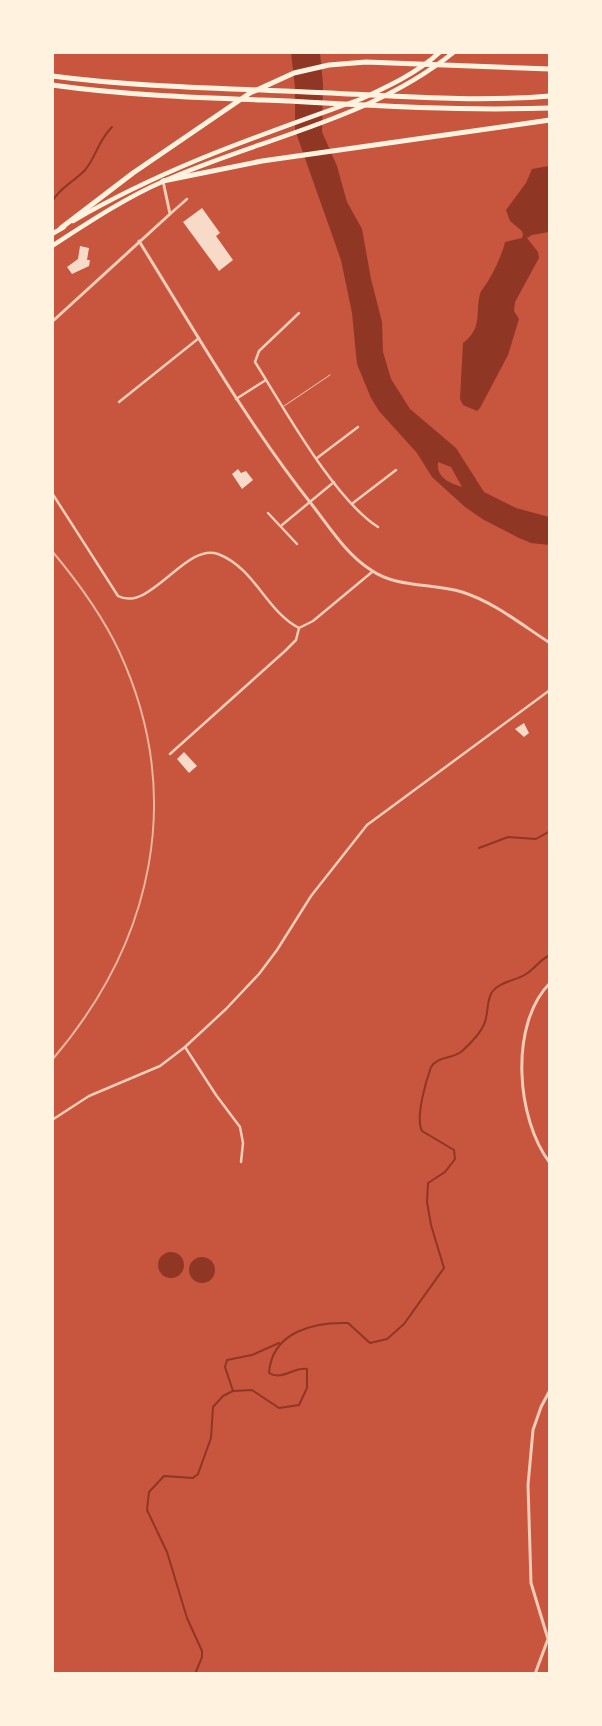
<svg xmlns="http://www.w3.org/2000/svg" width="602" height="1726" font-family="'PT Sans Narrow',sans-serif">
<rect width="100%" height="100%" fill="#c8553d"/>
<g fill="#8f3625" fill-rule="evenodd">
<path d="M 291,53 L 320,53 L 323,84 L 322,132 L 337,166 L 347,202 L 362,229 L 371,279 L 382,322 L 383,352 L 391,379 L 410,409 L 456,448 L 484,492 L 516,508 L 549,517 L 549,545 L 531,543 L 519,538 L 484,520 L 465,507 L 432,477 L 417,453 L 379,411 L 371,398 L 357,364 L 352,313 L 341,260 L 295,130 L 295,87 ZM 438,462 L 451,467 L 462,487 C 450,483 436,478 438,462 Z"/>
<path d="M 549,166 L 549,232 L 532,235 L 527,238 L 538,252 L 539,258 L 515,302 L 514,311 L 519,319 L 508,355 L 480,408 L 477,411 L 463,405 L 460,399 L 463,343 C 483,328 475,314 480,294 C 481,290 486,285 488,281 C 494,272 503,252 505,242 L 522,238 L 523,235 L 522,231 L 510,221 L 506,210 L 526,183 L 532,169 Z"/>
<circle cx="171" cy="1265" r="13"/>
<circle cx="202" cy="1270" r="13"/>
</g>
<g fill="none" stroke-linecap="round" stroke-linejoin="round">
<g stroke="#8f3625" stroke-width="2">
<path d="M 52,202 C 58,189 75,181 85,170 C 97,156 97,142 112,127"/>
<path d="M 479,848 L 508,837 L 536,839 L 550,831"/>
<path d="M 233,1391 L 225,1367 L 227,1360 L 252,1355 L 279,1343"/>
<path d="M 195,1674 L 202,1657 L 202,1651 L 187,1618 L 167,1552 L 147,1510 L 149,1492 L 164,1476 L 193,1478 L 198,1474 L 211,1438 L 213,1407 L 223,1396 L 233,1391 L 252,1390 L 279,1408 L 299,1405 L 307,1388 L 307,1369 C 293,1367 282,1381 269,1373 C 272,1332 313,1322 348,1323 L 370,1343 L 387,1339 L 404,1324 L 444,1268 L 431,1225 L 427,1202 L 428,1183 L 445,1172 L 455,1159 L 454,1150 L 422,1131 C 415,1118 426,1081 431,1067 C 438,1056 451,1059 461,1052 C 470,1044 484,1030 486,1018 C 488,1010 487,1000 492,992 C 500,981 516,981 526,974 C 535,969 539,960 550,955"/>
</g>
</g>
<g fill="#f7dbc8">
<path d="M 202,208 L 220,233 L 216,236 L 233,260 L 219,271 L 183,222 Z"/>
<path d="M 80,246 L 89,248 L 87,260 L 90,260 L 89,266 L 72,274 L 67,267 L 78,259 Z"/>
<path d="M 238,469 L 241,473 L 246,471 L 253,480 L 242,489 L 232,474 Z"/>
<path d="M 524,723 L 529,733 L 524,737 L 515,729 Z"/>
<path d="M 184,752 L 197,766 L 189,773 L 177,759 Z"/>
</g>
<g fill="none" stroke-linecap="round" stroke-linejoin="round">
<path stroke="#f1ccb7" stroke-width="1" d="M 284,406 L 330,375"/>
<g stroke="#f1ccb7" stroke-width="2.5">
<path d="M 170,214 L 187,199"/>
<path d="M 299,313 L 259,351 L 255,362 C 284,408 334,499 378,527"/>
<path d="M 236,399 L 266,380"/>
<path d="M 119,402 L 199,338"/>
<path d="M 317,458 L 358,427"/>
<path d="M 52,493 L 118,596 C 150,613 186,542 218,554 C 255,568 266,611 299,628"/>
<path d="M 353,503 L 396,470"/>
<path d="M 268,513 L 297,544"/>
<path d="M 282,525 L 334,482"/>
<path d="M 170,754 L 285,651 L 296,640 L 299,628 L 313,621 L 372,572"/>
<path d="M 185,1047 L 216,1095 L 240,1127 L 243,1143 L 241,1162"/>
<path d="M 52,1120 L 89,1096 L 160,1066 L 185,1047 L 226,1009 L 259,974 L 277,950 L 311,896 L 367,825 L 550,690"/>
</g>
<g stroke="#f1ccb7" stroke-width="3">
<path d="M 139,241 C 195,331 247,423 313,506 C 330,528 347,555 371,570 C 396,588 433,583 462,592 C 494,602 522,625 550,643"/>
<path d="M 52,317 L 54,320 L 170,214 L 163,181"/>
<path d="M 550,983 C 509,1024 516,1119 550,1163"/>
<path d="M 535,1674 L 548,1639 L 531,1583 L 528,1485 L 533,1430 L 541,1407 L 550,1390"/>
</g>
<g stroke="#fff3e0" stroke-width="4.5">
<path d="M 73,221 C 165,167 261,135 361,99 C 389,86 417,73 440,52"/>
<path d="M 52,234 L 64,227"/>
<path d="M 52,246 C 89,222 125,198 164,181 C 260,138 370,120 454,52"/>
</g>
<g stroke="#fff3e0" stroke-width="5">
<path d="M 52,76 C 136,87 222,88 306,92 C 387,95 469,103 550,96"/>
<path d="M 52,85 C 130,96 209,98 287,101 C 375,106 462,111 550,108"/>
<path d="M 163,181 L 262,161 L 550,120"/>
<path d="M 61,228 L 133,173 L 250,93 L 294,73 L 329,65 L 366,62 L 550,69"/>
</g>
<path stroke="#e9b49f" stroke-width="2" d="M 52,551 C 78,582 102,615 119,651 C 186,796 153,942 52,1060"/>
</g>
<rect width="602" height="1726" fill="none" stroke="#fff3e0" stroke-width="108"/>
</svg>
